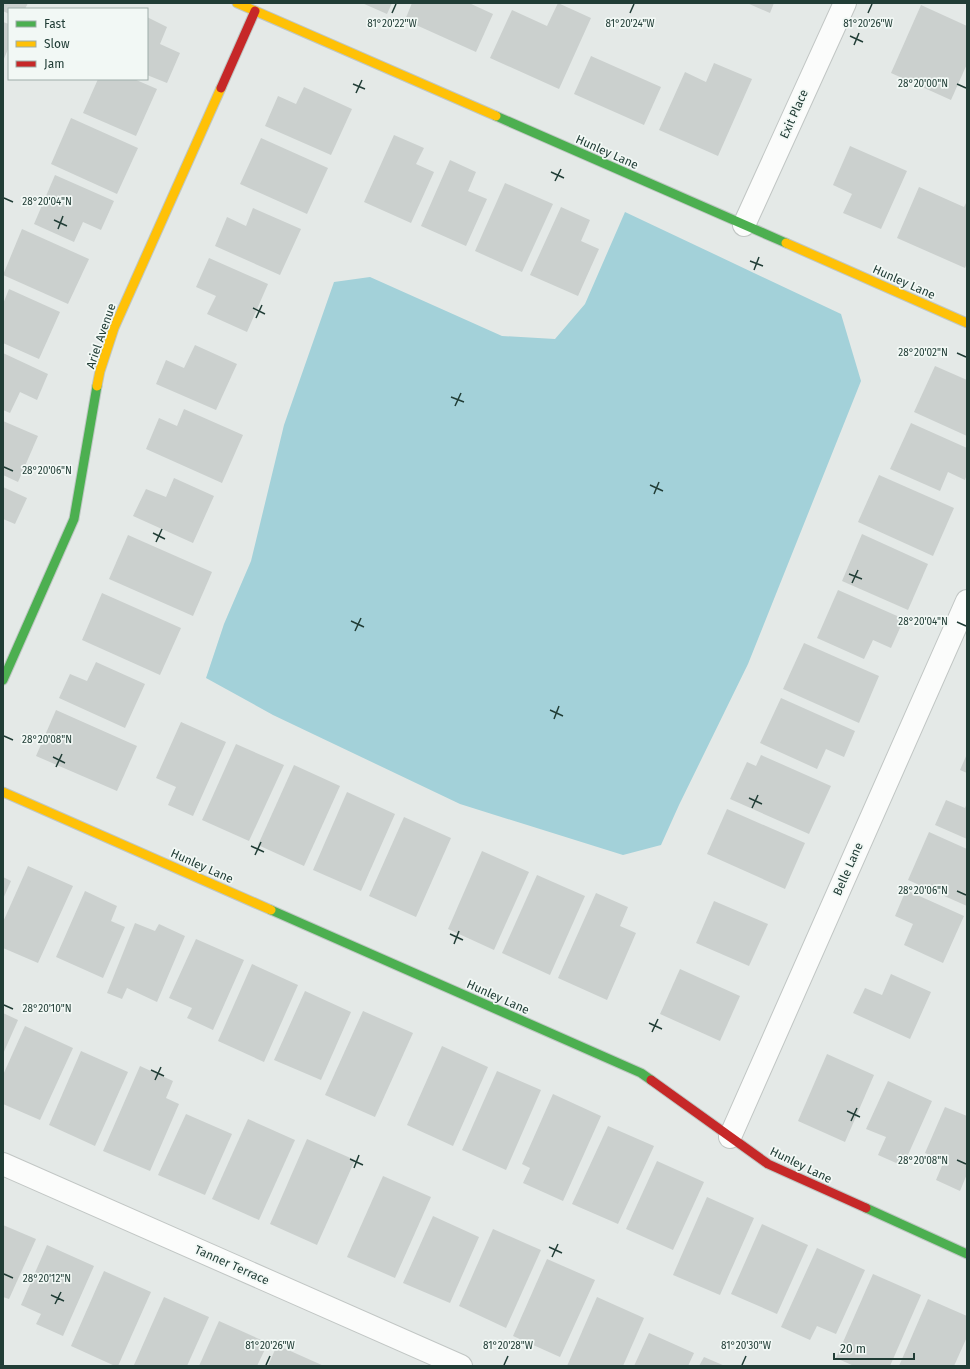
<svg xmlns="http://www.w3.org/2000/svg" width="970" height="1369" font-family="'Fira Sans',sans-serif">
<rect width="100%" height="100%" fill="#e4e9e7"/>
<path fill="#a3d1d9" d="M 625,212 L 841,314 L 861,381 L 748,664 L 679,805 L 661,845 L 623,855 L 460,804 L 273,715 L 206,678 L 224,624 L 251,561 L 284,425 L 334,282 L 370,277 L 502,336 L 555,339 L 585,304 Z"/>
<g fill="#cbd0ce">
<path d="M 3,3 L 28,3 L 25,9 L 9,9 L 9,14 L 3,11 Z"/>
<path d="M 362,3 L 392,3 L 387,14 Z"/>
<path d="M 412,3 L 469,3 L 493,14 L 476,52 L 405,20 Z"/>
<path d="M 558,3 L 591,18 L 559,89 L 490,58 L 512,10 L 547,26 Z"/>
<path d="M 747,3 L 774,3 L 770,13 Z"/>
<path d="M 921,5 L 967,26 L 967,64 L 951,100 L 891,73 Z"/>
<path d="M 147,17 L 167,27 L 160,44 L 180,53 L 167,83 L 147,75 Z"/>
<path d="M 3,22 L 9,24 L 9,47 L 3,61 Z"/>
<path d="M 591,56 L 661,87 L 644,125 L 574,94 Z"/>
<path d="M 714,63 L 752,79 L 718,156 L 659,130 L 685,72 L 706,82 Z"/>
<path d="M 98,79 L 134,79 L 157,89 L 136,136 L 83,113 Z"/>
<path d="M 304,87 L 352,109 L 331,155 L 265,126 L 278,96 L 296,104 Z"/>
<path d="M 71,118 L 138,148 L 117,194 L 51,164 Z"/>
<path d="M 394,135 L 424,148 L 416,164 L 434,172 L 411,223 L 364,202 Z"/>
<path d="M 261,138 L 328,168 L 307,214 L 240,184 Z"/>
<path d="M 850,146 L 907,171 L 881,229 L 843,213 L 852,194 L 833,185 Z"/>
<path d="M 450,160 L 476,172 L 468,191 L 487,199 L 466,246 L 421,226 Z"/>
<path d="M 55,175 L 114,201 L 101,230 L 83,222 L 74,242 L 34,224 Z"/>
<path d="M 505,183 L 553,204 L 522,272 L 475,251 Z"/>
<path d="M 919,187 L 964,207 L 967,201 L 967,263 L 965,268 L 897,238 Z"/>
<path d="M 561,207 L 590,220 L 581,241 L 599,249 L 578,296 L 530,275 Z"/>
<path d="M 253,208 L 301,229 L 280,275 L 215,246 L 227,217 L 246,226 Z"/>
<path d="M 22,229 L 89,259 L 68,304 L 3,275 Z"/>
<path d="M 209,258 L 268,284 L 247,332 L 207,314 L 216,296 L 196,287 Z"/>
<path d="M 9,289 L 60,312 L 39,359 L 3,343 L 3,304 Z"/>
<path d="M 195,345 L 237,364 L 216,410 L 156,384 L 166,360 L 184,368 Z"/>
<path d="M 3,353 L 48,374 L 37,400 L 20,392 L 10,413 L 3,410 Z"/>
<path d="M 935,366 L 967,380 L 967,436 L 914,412 Z"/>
<path d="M 184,409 L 243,435 L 222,483 L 146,449 L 159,418 L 177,426 Z"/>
<path d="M 3,421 L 38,436 L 18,482 L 3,475 Z"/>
<path d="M 911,423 L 967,448 L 967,474 L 965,480 L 948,472 L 940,491 L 890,469 Z"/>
<path d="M 879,475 L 954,508 L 933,556 L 858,522 Z"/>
<path d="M 174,478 L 214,496 L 193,543 L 133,516 L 146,489 L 166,497 Z"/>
<path d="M 3,487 L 27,498 L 15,524 L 3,519 Z"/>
<path d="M 862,534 L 928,564 L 908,610 L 842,581 Z"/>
<path d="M 128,535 L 212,572 L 193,616 L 109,579 Z"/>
<path d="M 838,590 L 904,619 L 891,648 L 873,640 L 864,659 L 817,638 Z"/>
<path d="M 102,593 L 181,628 L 160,675 L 82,640 Z"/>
<path d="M 804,643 L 879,676 L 859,723 L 783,689 Z"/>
<path d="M 96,662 L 145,684 L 125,728 L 59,698 L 70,674 L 87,681 Z"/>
<path d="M 781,698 L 855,731 L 844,757 L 826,749 L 817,769 L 760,743 Z"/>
<path d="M 56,710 L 137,746 L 117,791 L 36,756 Z"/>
<path d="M 181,722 L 226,742 L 193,816 L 168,805 L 176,787 L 156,778 Z"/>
<path d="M 236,744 L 284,765 L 249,841 L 202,820 Z"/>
<path d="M 967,754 L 967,773 L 960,770 Z"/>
<path d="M 761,755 L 831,786 L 809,834 L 730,799 L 747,762 L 756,766 Z"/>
<path d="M 294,765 L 340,786 L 304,866 L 258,845 Z"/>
<path d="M 347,792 L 395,814 L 361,891 L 313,870 Z"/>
<path d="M 946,800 L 965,808 L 967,803 L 967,839 L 935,825 Z"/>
<path d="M 727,809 L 805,843 L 785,889 L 707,854 Z"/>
<path d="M 404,817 L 451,838 L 416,917 L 369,896 Z"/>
<path d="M 929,832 L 967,849 L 967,906 L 908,880 Z"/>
<path d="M 482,851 L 529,872 L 494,950 L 448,929 Z"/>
<path d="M 28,866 L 73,886 L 38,963 L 3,948 L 3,922 Z"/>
<path d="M 537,875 L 585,896 L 550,975 L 502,953 Z"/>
<path d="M 3,877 L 11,881 L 3,899 Z"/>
<path d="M 906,890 L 964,916 L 943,963 L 904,945 L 913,924 L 895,916 Z"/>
<path d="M 85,891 L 117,906 L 111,921 L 125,927 L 103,978 L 56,957 Z"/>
<path d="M 596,893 L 628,907 L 620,926 L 636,933 L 607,1000 L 558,978 Z"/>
<path d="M 714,901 L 768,924 L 749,966 L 696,943 Z"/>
<path d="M 135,923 L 155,931 L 159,924 L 185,936 L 157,1002 L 127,988 L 122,999 L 107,993 Z"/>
<path d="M 196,939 L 244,960 L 213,1030 L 187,1018 L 192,1008 L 169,998 Z"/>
<path d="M 252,964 L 298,985 L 264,1062 L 218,1041 Z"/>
<path d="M 680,969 L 740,996 L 720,1041 L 660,1014 Z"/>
<path d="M 891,974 L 931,992 L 910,1039 L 853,1013 L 865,988 L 882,995 Z"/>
<path d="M 305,991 L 351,1012 L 321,1080 L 274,1060 Z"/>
<path d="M 363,1011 L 413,1033 L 375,1117 L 325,1095 Z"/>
<path d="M 3,1013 L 18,1020 L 3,1054 Z"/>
<path d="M 25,1026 L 73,1048 L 40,1120 L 3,1104 L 3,1075 Z"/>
<path d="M 442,1046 L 488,1067 L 453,1146 L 407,1125 Z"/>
<path d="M 81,1051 L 128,1072 L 95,1146 L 49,1125 Z"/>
<path d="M 827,1054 L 874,1075 L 845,1142 L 798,1121 Z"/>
<path d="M 140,1066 L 173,1081 L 166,1098 L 179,1104 L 150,1171 L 103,1151 Z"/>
<path d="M 497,1071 L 541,1090 L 506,1170 L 462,1150 Z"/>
<path d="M 888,1081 L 932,1101 L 903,1166 L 878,1155 L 886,1137 L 866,1129 Z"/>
<path d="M 553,1094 L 601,1116 L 563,1201 L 523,1183 L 530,1168 L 522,1164 Z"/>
<path d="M 945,1107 L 967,1116 L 967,1174 L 960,1191 L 936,1180 L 944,1161 L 925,1153 Z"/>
<path d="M 186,1114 L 232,1134 L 205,1195 L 158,1175 Z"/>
<path d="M 248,1119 L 295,1140 L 259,1220 L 212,1199 Z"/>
<path d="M 608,1126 L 654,1146 L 618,1224 L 572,1204 Z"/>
<path d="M 307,1139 L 355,1160 L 317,1245 L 270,1224 Z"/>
<path d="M 657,1161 L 704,1182 L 673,1250 L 626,1229 Z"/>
<path d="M 383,1176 L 431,1197 L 395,1278 L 347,1257 Z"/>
<path d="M 707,1197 L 754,1218 L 720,1295 L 673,1275 Z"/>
<path d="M 433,1216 L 479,1237 L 450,1303 L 403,1283 Z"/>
<path d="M 762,1224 L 808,1245 L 777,1314 L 731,1294 Z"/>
<path d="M 3,1225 L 36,1239 L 9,1299 L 3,1297 Z"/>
<path d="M 493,1229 L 541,1250 L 506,1328 L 459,1306 Z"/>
<path d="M 47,1245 L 94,1266 L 63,1336 L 36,1324 L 41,1314 L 21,1305 Z"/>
<path d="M 817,1248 L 865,1270 L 836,1334 L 817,1326 L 810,1340 L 781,1327 Z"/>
<path d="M 547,1259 L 595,1280 L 560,1357 L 513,1336 Z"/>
<path d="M 104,1271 L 151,1292 L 118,1366 L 115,1366 L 71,1346 Z"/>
<path d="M 873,1274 L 921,1295 L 890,1366 L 854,1366 L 836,1358 Z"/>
<path d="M 164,1297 L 209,1317 L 187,1366 L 135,1366 L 134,1365 Z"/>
<path d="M 597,1297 L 644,1318 L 623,1366 L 567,1366 Z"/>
<path d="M 928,1299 L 967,1316 L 967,1337 L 954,1366 L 899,1366 Z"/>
<path d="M 219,1321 L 268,1343 L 257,1366 L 199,1366 Z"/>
<path d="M 649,1333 L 694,1353 L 688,1366 L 634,1366 Z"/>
<path d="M 277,1345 L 324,1366 L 268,1366 Z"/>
<path d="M 704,1357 L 725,1366 L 699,1366 Z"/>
</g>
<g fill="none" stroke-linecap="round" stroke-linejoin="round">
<defs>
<g id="street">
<path d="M 744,225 L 845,3"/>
<path d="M 730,1137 L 967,601"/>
<path d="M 3,1164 L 461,1366"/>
</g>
<g id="fast">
<path d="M 496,116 L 786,243"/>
<path d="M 3,680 L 74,519 L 97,386"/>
<path d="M 271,910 L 641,1073 L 651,1080"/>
<path d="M 866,1208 L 967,1254"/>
</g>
<g id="slow">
<path d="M 237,3 L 496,116"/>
<path d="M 786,243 L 967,323"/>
<path d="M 97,386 L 100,371 L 114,328 L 221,88"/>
<path d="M 3,792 L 271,910"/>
</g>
<g id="jam">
<path d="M 221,88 L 255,11"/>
<path d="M 651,1080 L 768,1164 L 866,1208"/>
</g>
</defs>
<use href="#street" stroke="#c1c6c4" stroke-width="24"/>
<use href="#fast" stroke="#bfc7c4" stroke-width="11"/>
<use href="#slow" stroke="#bfc7c4" stroke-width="11"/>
<use href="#jam" stroke="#bfc7c4" stroke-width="11"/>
<use href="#street" stroke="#fbfcfb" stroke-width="22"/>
<use href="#fast" stroke="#4caf50" stroke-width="9"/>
<use href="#slow" stroke="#ffc107" stroke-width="9"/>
<use href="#jam" stroke="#c62828" stroke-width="9"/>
</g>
<path fill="none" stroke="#213d36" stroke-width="1.5" d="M 392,13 L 396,4M 630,13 L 634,4M 868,13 L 872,4M 850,36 L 863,42M 854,45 L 859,33M 353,84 L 365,89M 957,84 L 966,88M 356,93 L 362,80M 551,172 L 564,178M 555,181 L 561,169M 4,198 L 13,202M 54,220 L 67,226M 58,229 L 63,216M 750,261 L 763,266M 754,270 L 759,257M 253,308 L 265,314M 256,318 L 262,305M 957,353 L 966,357M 451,397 L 464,402M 455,406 L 461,393M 4,467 L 13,471M 650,485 L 663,491M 654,494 L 659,482M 153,533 L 165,539M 156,542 L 162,529M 849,574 L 862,579M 852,583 L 858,570M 351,621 L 364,627M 957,622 L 966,626M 355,631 L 361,618M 550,710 L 563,716M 554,719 L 559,706M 4,736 L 13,740M 53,757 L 65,763M 56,767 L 62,754M 749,798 L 762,804M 752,808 L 758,795M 251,846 L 264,852M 255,855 L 261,842M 957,891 L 966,895M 450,934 L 463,940M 454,944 L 459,931M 4,1005 L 13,1009M 649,1023 L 662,1029M 652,1032 L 658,1019M 151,1070 L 164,1076M 155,1080 L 161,1067M 847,1111 L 860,1117M 851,1121 L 857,1108M 350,1159 L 363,1165M 957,1160 L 966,1164M 354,1168 L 359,1155M 549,1247 L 562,1253M 552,1257 L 558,1244M 4,1274 L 13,1278M 51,1295 L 64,1301M 55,1304 L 61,1292M 266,1365 L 270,1356M 504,1365 L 508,1356M 742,1365 L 746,1356"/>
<g text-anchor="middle" stroke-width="3.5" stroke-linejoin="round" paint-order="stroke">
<g font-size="12" fill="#213d36" stroke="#f2f8f5">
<text transform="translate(794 114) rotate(-66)" y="4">Exit Place</text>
<text transform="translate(607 152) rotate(24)" y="4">Hunley Lane</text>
<text transform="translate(904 282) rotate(24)" y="4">Hunley Lane</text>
<text transform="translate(101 336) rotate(-71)" y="4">Ariel Avenue</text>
<text transform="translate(202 866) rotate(24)" y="4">Hunley Lane</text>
<text transform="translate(848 869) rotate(-66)" y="4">Belle Lane</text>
<text transform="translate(498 997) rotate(24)" y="4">Hunley Lane</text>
<text transform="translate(801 1165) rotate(26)" y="4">Hunley Lane</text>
<text transform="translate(232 1265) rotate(24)" y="4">Tanner Terrace</text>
</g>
</g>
<g font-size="10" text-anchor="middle" fill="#213d36" stroke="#f2f8f5" stroke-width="3.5" stroke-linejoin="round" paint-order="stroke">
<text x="868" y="27">81°20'26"W</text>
<text x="392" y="27">81°20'22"W</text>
<text x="630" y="27">81°20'24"W</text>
<text x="923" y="87">28°20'00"N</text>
<text x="47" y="205">28°20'04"N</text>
<text x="923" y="356">28°20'02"N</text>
<text x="47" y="474">28°20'06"N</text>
<text x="923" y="625">28°20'04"N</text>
<text x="47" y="743">28°20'08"N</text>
<text x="923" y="894">28°20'06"N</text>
<text x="47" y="1012">28°20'10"N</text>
<text x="923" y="1164">28°20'08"N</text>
<text x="47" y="1282">28°20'12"N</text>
<text x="270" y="1349">81°20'26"W</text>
<text x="508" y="1349">81°20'28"W</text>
<text x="746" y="1349">81°20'30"W</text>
</g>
<rect width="970" height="1369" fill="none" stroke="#213d36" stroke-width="8"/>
<rect x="8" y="8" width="140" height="72" fill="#f2f8f5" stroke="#9eada9"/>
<rect x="16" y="21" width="20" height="6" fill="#4caf50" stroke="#9eada9"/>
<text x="44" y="28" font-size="12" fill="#213d36">Fast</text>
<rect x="16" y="41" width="20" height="6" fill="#ffc107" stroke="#9eada9"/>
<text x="44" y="48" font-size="12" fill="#213d36">Slow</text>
<rect x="16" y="61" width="20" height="6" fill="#c62828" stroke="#9eada9"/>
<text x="44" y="68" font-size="12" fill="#213d36">Jam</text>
<path d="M834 1353v6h80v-6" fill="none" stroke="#213d36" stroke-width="2"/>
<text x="840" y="1353" font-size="12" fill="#213d36" stroke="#f2f8f5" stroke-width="3" paint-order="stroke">20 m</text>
</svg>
